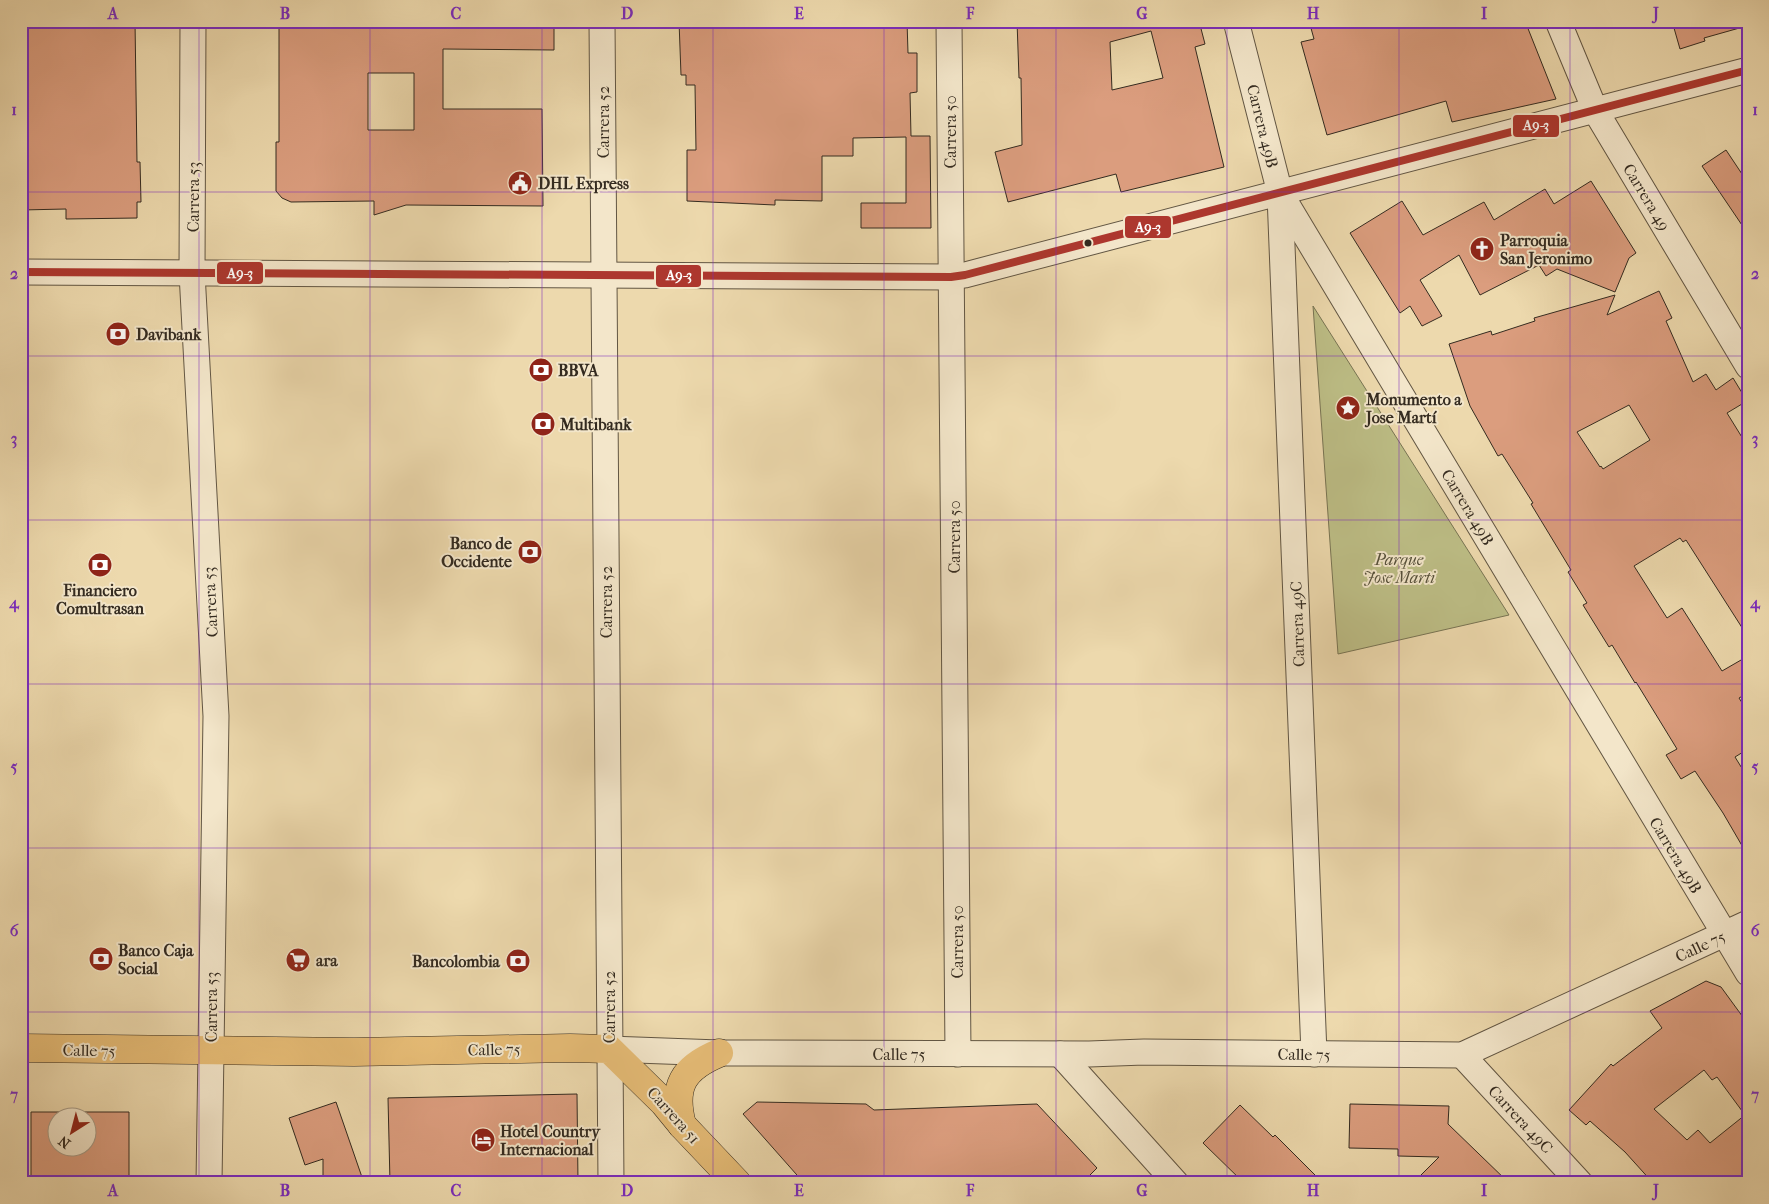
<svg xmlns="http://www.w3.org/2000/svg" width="1769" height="1204" font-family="'IM FELL French Canon',serif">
<rect width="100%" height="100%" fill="#edd9ad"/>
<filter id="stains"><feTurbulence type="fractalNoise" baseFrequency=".004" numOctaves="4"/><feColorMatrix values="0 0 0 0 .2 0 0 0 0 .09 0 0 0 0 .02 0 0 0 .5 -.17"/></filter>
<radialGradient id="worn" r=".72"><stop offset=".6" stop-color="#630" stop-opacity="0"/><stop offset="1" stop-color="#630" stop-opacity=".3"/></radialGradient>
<path fill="#bdbe86" stroke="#787453" d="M 1313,306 L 1509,615 L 1338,654 Z"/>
<g fill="#db9d7e" stroke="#342b20" fill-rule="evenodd">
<path d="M 21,21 L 135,21 L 137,162 L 140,162 L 141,202 L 137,202 L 137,218 L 66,219 L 66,209 L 21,210 Z"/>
<path d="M 279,21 L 554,21 L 554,50 L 443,49 L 443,109 L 542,109 L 543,206 L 406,205 L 374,215 L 374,201 L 291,202 L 282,198 L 276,191 L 276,142 L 279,142 ZM 368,73 L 414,73 L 414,130 L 368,130 Z"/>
<path d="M 679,21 L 907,21 L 908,53 L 917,53 L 917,92 L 910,93 L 911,136 L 930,136 L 931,228 L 861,228 L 861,203 L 906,203 L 906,137 L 853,138 L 853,156 L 822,156 L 822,201 L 775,200 L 775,205 L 687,201 L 687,150 L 696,150 L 695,85 L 686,85 L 686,75 L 681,75 Z"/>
<path d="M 1017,21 L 1199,21 L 1205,44 L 1195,47 L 1224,167 L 1121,192 L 1116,174 L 1008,202 L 995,152 L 1022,145 L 1021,78 L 1019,78 ZM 1151,31 L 1163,78 L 1112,90 L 1110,42 Z"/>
<path d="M 1309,21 L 1525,21 L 1556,99 L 1452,122 L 1446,101 L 1327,135 L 1301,42 L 1314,39 Z"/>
<path d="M 1672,21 L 1742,21 L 1743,27 L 1704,38 L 1705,41 L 1680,49 Z"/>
<path d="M 1726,150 L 1748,183 L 1748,234 L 1702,166 Z"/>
<path d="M 1591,181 L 1636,253 L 1629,258 L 1615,292 L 1557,269 L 1546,276 L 1539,265 L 1480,295 L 1459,255 L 1420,280 L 1442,316 L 1422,326 L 1410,306 L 1400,313 L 1350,233 L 1402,201 L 1423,235 L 1484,202 L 1494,220 L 1545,189 L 1554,204 Z"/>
<path d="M 1659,291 L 1672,318 L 1666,321 L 1693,382 L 1706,374 L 1716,390 L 1733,378 L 1747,401 L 1727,413 L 1748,447 L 1748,637 L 1686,540 L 1683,542 L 1680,538 L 1634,566 L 1667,618 L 1682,608 L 1722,671 L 1748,656 L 1748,693 L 1739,698 L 1748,712 L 1748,749 L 1735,757 L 1748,778 L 1748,856 L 1723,813 L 1695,771 L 1681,779 L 1666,755 L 1677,749 L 1636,682 L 1635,683 L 1612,645 L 1609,647 L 1583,605 L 1587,603 L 1568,572 L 1571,570 L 1531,504 L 1533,503 L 1502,454 L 1498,456 L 1470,406 L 1449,344 L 1491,331 L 1492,335 L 1535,321 L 1534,318 L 1615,295 L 1607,315 ZM 1629,405 L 1650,440 L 1603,469 L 1601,466 L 1600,467 L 1577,432 Z"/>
<path d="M 1706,981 L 1721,987 L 1748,1024 L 1748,1183 L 1653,1183 L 1625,1152 L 1590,1121 L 1586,1125 L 1569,1110 L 1611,1064 L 1613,1066 L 1662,1028 L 1650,1011 ZM 1704,1070 L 1712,1080 L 1717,1077 L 1745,1115 L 1710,1143 L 1698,1130 L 1687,1140 L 1654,1109 Z"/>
<path d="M 577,1094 L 578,1183 L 390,1183 L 388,1098 Z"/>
<path d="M 336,1102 L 364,1183 L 323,1183 L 323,1159 L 305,1165 L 289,1118 Z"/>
<path d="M 757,1102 L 866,1104 L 874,1110 L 1037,1104 L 1097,1168 L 1082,1183 L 804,1183 L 743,1114 Z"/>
<path d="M 1350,1104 L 1449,1106 L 1448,1124 L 1509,1183 L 1413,1183 L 1439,1157 L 1398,1156 L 1398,1149 L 1349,1148 Z"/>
<path d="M 1240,1105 L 1273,1137 L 1275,1135 L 1323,1183 L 1244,1183 L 1203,1143 Z"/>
<path d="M 31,1112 L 129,1112 L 129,1183 L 31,1183 ZM 58,1116 L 88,1116 L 88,1146 L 58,1146 Z"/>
</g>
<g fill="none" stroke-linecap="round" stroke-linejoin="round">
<defs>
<g id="minor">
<path d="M 193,21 L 192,273 L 216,716 L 209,1183"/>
<path d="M 602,21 L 611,1183"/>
<path d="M 949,21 L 958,1054"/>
<path d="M 1236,21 L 1280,193 L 1748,973"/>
<path d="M 1558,21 L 1595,110 L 1748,366"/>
<path d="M 1280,195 L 1314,1054"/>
<path d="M 21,272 L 951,277 L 965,275 L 1748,70"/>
<path d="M 609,1049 L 719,1053 L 1089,1054 L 1144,1052 L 1462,1055 L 1748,923"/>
<path d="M 1060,1054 L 1176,1183"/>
<path d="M 1462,1055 L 1580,1183"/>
</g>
<g id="major">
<path d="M 21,1048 L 354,1052 L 570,1048 L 609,1049 L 664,1103 L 682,1125 L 737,1183"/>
<path d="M 682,1125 C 672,1086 683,1068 719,1053"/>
</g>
</defs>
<use href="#minor" stroke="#625643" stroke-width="27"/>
<use href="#major" stroke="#342b20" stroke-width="29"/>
<use href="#minor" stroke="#f3e6ca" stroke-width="25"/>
<use href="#major" stroke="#e6bc76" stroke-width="28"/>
<defs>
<path id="bus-1" d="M 21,272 L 951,277 L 965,275 L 1748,70"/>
</defs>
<use href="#bus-1" stroke="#f3e6ca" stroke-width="11"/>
<use href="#bus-1" stroke="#ad372e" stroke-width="8"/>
</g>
<path fill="none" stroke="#7b2cbf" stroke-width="1" stroke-opacity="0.55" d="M 199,21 L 199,1183M 370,21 L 370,1183M 542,21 L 542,1183M 713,21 L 713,1183M 884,21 L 884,1183M 1056,21 L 1056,1183M 1227,21 L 1227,1183M 1399,21 L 1399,1183M 1570,21 L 1570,1183M 21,192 L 1748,192M 21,356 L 1748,356M 21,520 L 1748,520M 21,684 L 1748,684M 21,848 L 1748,848M 21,1012 L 1748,1012"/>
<defs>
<symbol id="civic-disc" viewBox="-11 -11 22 22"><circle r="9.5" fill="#8f2418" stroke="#f3e6ca"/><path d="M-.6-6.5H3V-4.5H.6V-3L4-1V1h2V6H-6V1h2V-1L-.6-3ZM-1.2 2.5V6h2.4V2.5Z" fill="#fff"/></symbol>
<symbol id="church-disc" viewBox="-11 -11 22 22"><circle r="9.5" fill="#8f2418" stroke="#f3e6ca"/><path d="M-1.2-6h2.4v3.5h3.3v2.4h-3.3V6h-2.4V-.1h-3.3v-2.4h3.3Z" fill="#fff"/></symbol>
<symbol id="bank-disc" viewBox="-11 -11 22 22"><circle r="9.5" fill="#8f2418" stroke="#f3e6ca"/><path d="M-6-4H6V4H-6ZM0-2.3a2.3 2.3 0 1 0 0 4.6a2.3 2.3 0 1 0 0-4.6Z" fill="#fff"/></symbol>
<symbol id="sight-disc" viewBox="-11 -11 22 22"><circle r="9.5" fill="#8f2418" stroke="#f3e6ca"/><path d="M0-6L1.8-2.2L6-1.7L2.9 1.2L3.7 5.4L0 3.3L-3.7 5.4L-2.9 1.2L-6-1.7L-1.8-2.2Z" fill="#fff"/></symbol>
<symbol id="supermarket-disc" viewBox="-11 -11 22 22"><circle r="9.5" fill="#8f2418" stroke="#f3e6ca"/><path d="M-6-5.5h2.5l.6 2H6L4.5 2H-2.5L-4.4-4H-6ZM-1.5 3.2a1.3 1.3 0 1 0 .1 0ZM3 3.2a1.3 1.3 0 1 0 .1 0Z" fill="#fff"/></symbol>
<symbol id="hotel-disc" viewBox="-11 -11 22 22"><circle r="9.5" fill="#8f2418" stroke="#f3e6ca"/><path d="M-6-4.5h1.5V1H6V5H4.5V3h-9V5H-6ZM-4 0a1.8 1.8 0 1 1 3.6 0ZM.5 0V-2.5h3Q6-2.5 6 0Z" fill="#fff"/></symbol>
</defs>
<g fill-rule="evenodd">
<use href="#civic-disc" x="506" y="169" width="28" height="28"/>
<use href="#church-disc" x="1468" y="235" width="28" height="28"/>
<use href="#bank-disc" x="104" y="320" width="28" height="28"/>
<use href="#bank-disc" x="527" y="356" width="28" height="28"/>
<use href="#sight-disc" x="1334" y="394" width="28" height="28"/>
<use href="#bank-disc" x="529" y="410" width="28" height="28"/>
<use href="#bank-disc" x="516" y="538" width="28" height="28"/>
<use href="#bank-disc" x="86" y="551" width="28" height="28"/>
<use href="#bank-disc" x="87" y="945" width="28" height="28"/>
<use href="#supermarket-disc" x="284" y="946" width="28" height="28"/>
<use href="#bank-disc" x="504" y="947" width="28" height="28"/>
<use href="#hotel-disc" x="469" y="1126" width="28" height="28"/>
</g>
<circle fill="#342b20" stroke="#f3e6ca" stroke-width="2" cx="1088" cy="243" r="4.5"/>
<g text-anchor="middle" stroke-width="4" stroke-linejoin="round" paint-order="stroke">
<g font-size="16" fill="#342b20" stroke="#f3e6ca">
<text transform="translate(603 122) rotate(-90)" y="6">Carrera 52</text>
<text transform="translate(1263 126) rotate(76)" y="6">Carrera 49B</text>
<text transform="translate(950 132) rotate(-90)" y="6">Carrera 50</text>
<text transform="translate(193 197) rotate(-90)" y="6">Carrera 53</text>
<text transform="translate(1647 197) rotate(59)" y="6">Carrera 49</text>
<text transform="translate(1468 507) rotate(59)" y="6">Carrera 49B</text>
<text transform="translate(954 537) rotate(-90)" y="6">Carrera 50</text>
<text transform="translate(210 602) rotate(-93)" y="6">Carrera 53</text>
<text transform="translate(606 602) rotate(-90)" y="6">Carrera 52</text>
<text transform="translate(1297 624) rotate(-92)" y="6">Carrera 49C</text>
<text transform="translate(1676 855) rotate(59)" y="6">Carrera 49B</text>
<text transform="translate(957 942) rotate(-90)" y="6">Carrera 50</text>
<text transform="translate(1700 946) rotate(-25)" y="6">Calle 75</text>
<text transform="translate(211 1007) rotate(-90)" y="6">Carrera 53</text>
<text transform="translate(609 1007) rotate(-90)" y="6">Carrera 52</text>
<text transform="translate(494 1049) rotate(-1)" y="6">Calle 75</text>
<text transform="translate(89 1050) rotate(1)" y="6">Calle 75</text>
<text x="899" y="1060">Calle 75</text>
<text transform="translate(1304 1054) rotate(1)" y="6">Calle 75</text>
<text transform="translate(674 1115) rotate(48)" y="6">Carrera 51</text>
<text transform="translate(1521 1119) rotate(47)" y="6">Carrera 49C</text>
</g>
<g font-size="16" font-weight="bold" fill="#342b20" stroke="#f3e6ca" text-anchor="start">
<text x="538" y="189">DHL Express</text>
<text x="1500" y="246">Parroquia<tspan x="1500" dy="18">San Jeronimo</tspan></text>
<text x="136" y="340">Davibank</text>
<text x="558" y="376">BBVA</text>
<text x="1366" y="405">Monumento a<tspan x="1366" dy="18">Jose Martí</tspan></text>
<text x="560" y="430">Multibank</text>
<text x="512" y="549" text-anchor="end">Banco de<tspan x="512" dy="18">Occidente</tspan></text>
<text x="100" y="596" text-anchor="middle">Financiero<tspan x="100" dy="18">Comultrasan</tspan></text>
<text x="118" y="956">Banco Caja<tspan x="118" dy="18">Social</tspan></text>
<text x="316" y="966">ara</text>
<text x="500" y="967" text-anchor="end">Bancolombia</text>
<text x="500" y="1137">Hotel Country<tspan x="500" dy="18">Internacional</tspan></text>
</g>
<g font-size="16" font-style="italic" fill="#56503a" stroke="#f3e6ca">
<text x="1399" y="565">Parque<tspan x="1399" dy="18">Jose Marti</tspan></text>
</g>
</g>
<g stroke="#f3e6ca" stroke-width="2">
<rect x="1512" y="114" width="48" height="24" rx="5" fill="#ad372e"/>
<rect x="1124" y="215" width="48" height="24" rx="5" fill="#ad372e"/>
<rect x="216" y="261" width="48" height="24" rx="5" fill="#ad372e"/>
<rect x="655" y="264" width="47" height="24" rx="5" fill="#ad372e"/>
</g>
<g font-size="14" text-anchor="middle" font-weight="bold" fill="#fff">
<text x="1536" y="130">A9-3</text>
<text x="1148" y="232">A9-3</text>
<text x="240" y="278">A9-3</text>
<text x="679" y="280">A9-3</text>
</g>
<rect width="1769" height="1204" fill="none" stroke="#edd9ad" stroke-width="55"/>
<g transform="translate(72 1132) rotate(216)"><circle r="24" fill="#f3e6ca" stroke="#a79b86"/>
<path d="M0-4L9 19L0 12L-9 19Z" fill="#8f2418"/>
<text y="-8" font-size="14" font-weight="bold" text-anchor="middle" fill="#342b20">N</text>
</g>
<rect x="28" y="28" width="1714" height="1148" fill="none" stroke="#7b2cbf" stroke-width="2"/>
<g font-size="16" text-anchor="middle" font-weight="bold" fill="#7b2cbf">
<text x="113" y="19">A</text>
<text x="285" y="19">B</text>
<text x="456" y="19">C</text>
<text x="627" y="19">D</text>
<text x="799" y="19">E</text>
<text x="970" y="19">F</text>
<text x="1142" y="19">G</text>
<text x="1313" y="19">H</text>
<text x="1484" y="19">I</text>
<text x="1656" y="19">J</text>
<text x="14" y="115">1</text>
<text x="1755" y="115">1</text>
<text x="14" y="279">2</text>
<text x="1755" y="279">2</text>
<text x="14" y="444">3</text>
<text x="1755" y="444">3</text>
<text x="14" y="608">4</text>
<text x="1755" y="608">4</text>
<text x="14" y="772">5</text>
<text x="1755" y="772">5</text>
<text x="14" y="936">6</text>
<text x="1755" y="936">6</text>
<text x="14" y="1100">7</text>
<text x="1755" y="1100">7</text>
<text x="113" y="1196">A</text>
<text x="285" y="1196">B</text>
<text x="456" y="1196">C</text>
<text x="627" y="1196">D</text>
<text x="799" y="1196">E</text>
<text x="970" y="1196">F</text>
<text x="1142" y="1196">G</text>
<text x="1313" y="1196">H</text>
<text x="1484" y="1196">I</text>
<text x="1656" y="1196">J</text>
</g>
<rect width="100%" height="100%" filter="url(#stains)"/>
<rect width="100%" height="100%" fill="url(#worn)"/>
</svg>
